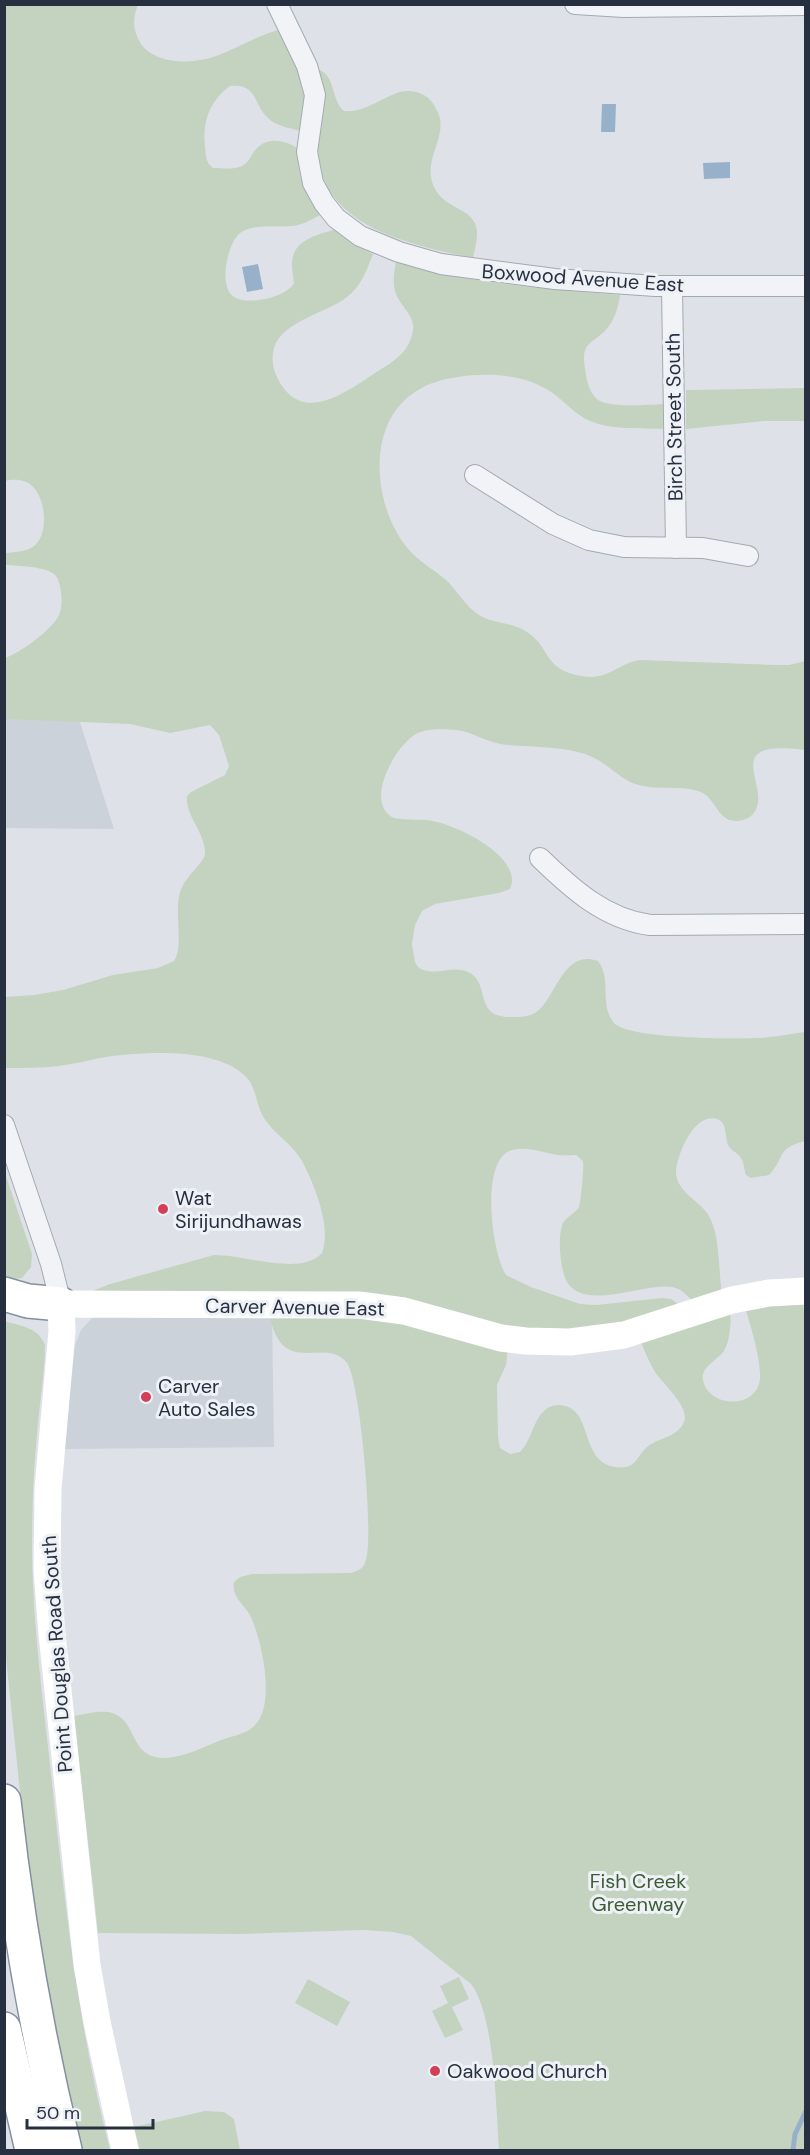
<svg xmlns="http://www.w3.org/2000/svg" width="810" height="2155" font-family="'DM Sans',sans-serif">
<rect width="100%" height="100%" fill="#dee2e8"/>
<g fill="#ccd2da">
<path d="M 5,716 L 78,716 L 114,829 L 5,828 Z"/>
<path d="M 272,1312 L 274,1447 L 64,1449 L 75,1345 L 81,1330 L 91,1319 L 95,1317 Z"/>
</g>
<g fill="#c4d3bf">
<path d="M 5,5 L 138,5 C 132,19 133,31 141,44 C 157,66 196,64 219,55 C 239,47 257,36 278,30 C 291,52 306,76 305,102 C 305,112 302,122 300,131 C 290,128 275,126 268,118 C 253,105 258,83 230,86 C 210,100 202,122 205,146 C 206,155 205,162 213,168 C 222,168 233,170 242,166 C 250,162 251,154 257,148 C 268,137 285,140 297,148 C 298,174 304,194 320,215 C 311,220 301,226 290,226 C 274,228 254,223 240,233 C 227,244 218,287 234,297 C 248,306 287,297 294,283 C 293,277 292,270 292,264 C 292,241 315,235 334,230 L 354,245 L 373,254 C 367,270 361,286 347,297 C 327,313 282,321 274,348 C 271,359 273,370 278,379 C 302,426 346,392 375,373 C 387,365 403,357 409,343 C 421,317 404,313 396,294 C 392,283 394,272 396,262 C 469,283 545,289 620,295 C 618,309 614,322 604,332 C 598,338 590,341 586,348 C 582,356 585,367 586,375 C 587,383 591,395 598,400 C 611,408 647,405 663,404 L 663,429 C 639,428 612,430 590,421 C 576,415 566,403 554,394 C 527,374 490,372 458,377 C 426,381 400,396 387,426 C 371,465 382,520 410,551 C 420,562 433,569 445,579 C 457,590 465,606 479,615 C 494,624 512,622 527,632 C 551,647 542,669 581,676 C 608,681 616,664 640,660 L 775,665 L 789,665 L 805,661 L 805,750 C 713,738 777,790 752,815 C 748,819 741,821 735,821 C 716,820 716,796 698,791 C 678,785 656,791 635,784 C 618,778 606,761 585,754 C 557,745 528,748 500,744 C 485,741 472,732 456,730 C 444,729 427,728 416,734 C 395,746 363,803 394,818 C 408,821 423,818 437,822 C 460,827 524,858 510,889 L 499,893 L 435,904 L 422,911 L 415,925 L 412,944 L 415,962 L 418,967 C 433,978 453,964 468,972 C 492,983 472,1018 512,1017 C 520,1017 528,1017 535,1013 C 556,1000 562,948 598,961 C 612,978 599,1005 614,1023 C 629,1039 731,1039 755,1038 C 772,1038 789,1034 805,1032 L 805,1141 C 775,1149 786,1157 769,1175 L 751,1178 L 746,1175 C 744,1170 744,1162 741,1158 C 737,1152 731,1151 728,1145 C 725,1137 727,1124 719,1120 C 695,1108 675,1158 676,1174 C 678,1192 698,1200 707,1213 C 721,1233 718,1270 722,1294 L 694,1303 C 688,1296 682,1289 672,1287 C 645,1282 585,1312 567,1282 C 560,1270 557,1236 563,1223 C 567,1216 576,1213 579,1207 C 581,1201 584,1168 583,1161 L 576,1155 C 570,1155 564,1156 558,1155 C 543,1153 528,1146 512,1150 C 479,1159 492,1254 506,1275 L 531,1287 L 580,1304 L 596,1305 L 662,1298 L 671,1299 L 682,1307 L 659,1316 L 568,1333 L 90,1292 L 110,1284 L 214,1255 C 242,1254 301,1277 322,1253 C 332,1227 314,1184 302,1161 C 292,1144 277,1136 266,1121 C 255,1107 258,1088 245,1076 C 214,1046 139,1052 100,1058 C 86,1061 73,1064 59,1066 C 41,1068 23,1068 5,1068 L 5,997 L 34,995 L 63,990 L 113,975 L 158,968 L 174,961 C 184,946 174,913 180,892 C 185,876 204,863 205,854 C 206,833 185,817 187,796 L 191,792 L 225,775 L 229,766 L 219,735 L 210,725 L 170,733 L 130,724 L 5,719 L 5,658 C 20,653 52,630 59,615 C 62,608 62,600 61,592 C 60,586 59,579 55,575 C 46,566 17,566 5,565 L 5,553 C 15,552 29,552 36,544 C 49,531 45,497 32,486 C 24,479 14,479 5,481 Z"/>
<path d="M 318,69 C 337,77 330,99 344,111 C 374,114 394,81 422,94 C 428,97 432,101 435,107 C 451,131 427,153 431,177 C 436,209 470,205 476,226 C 479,237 475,247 473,258 C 412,245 317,227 318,146 C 318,114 330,104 318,69 Z"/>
<path d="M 805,388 L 805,421 L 764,421 L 686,429 L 686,390 Z"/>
<path d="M 4,1170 L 32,1254 L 31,1267 L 22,1278 L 14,1279 L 5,1276 Z"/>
<path d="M 803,1300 L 806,1345 L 805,2150 L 499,2150 C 496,2110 495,2015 471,1984 L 411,1936 L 393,1932 L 364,1930 L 242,1934 L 98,1933 L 74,1716 C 87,1714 103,1709 115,1714 C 137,1723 130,1757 163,1758 C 184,1758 205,1746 224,1739 C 233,1736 245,1734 253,1727 C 277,1707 262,1642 251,1617 C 245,1605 231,1597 234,1582 L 240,1577 L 252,1574 L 351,1573 C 357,1571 363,1569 365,1563 C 375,1542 360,1380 347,1363 C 325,1334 281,1382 269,1312 L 356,1313 L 508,1348 L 506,1365 L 497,1385 L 498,1437 L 500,1448 L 510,1454 L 520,1452 C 534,1439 534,1406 558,1405 C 595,1405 578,1463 616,1467 C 639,1470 636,1453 651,1444 C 662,1438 679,1435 684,1422 C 690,1407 663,1384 655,1372 C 649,1362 644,1350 640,1339 L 729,1311 C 731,1317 731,1322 730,1329 C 729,1337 728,1344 724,1351 C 718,1360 700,1367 703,1380 C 708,1406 751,1410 759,1384 C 764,1368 750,1324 745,1307 Z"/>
<path d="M 4,1321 C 21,1326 38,1327 45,1345 C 45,1375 39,1405 37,1435 C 33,1474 32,1514 32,1553 C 33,1630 44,1707 52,1783 C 65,1907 79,2030 110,2150 L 82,2150 L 57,2038 L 39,1941 L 25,1840 L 4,1639 Z"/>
<path d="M 459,1977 L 469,1999 L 452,2007 L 463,2030 L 445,2038 L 432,2011 L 448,2003 L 440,1986 Z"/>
<path d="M 308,1979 L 350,2002 L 337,2026 L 295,2003 Z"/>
<path d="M 205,2111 L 224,2112 L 234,2119 L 240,2150 L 140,2150 L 134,2127 Z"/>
</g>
<g fill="#98b1ca">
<path d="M 602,104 L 616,104 L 615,132 L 601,132 Z"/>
<path d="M 730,162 L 730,178 L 704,179 L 703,163 Z"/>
<path d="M 258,264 L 263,289 L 247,292 L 242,267 Z"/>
</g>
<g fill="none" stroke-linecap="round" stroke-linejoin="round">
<path stroke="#98b1ca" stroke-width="5" d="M 793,2150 L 795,2134 L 806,2111"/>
<defs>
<g id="street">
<path d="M 277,4 L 307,66 L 315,95 L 307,152 L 313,183 L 324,203 L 336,218 L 360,236 L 399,252 L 441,264 L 555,279 L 655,286 L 806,286"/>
<path d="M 575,4 L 624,7 L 806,5"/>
<path d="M 672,287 L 676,548"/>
<path d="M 475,475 L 553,524 L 589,540 L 624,547 L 703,548 L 748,556"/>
<path d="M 540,858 C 572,889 605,919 650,925 L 806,924"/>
<path d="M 4,1125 L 51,1264 L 61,1304"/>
</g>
<g id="highway">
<path d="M 4,1294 L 28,1301 L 61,1304"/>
<path d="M 4,1801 C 17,1919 37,2035 65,2150"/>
<path d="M 4,2029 L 32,2150"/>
</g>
</defs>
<use href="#street" stroke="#a3a9b2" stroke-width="22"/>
<use href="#highway" stroke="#85909f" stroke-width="36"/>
<use href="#street" stroke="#f1f3f7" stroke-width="20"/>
<path stroke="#fff" stroke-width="27" d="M 125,2150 L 97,2022 L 87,1965 L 52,1634 L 47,1570 L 48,1489 L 62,1331 L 61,1304 L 359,1305 L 404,1311 L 501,1338 L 526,1341 L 570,1342 L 624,1335 L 732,1300 L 769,1293 L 806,1291"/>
<use href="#highway" stroke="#fff" stroke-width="33"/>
</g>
<g fill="#d23f57" stroke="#eef1f6" stroke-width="2">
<circle cx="163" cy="1209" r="6"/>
<circle cx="146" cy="1397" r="6"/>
<circle cx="435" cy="2071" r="6"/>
</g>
<g text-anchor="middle" stroke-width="6" stroke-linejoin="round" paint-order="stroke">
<g font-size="20" fill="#273040" stroke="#eef1f6">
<text transform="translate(583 278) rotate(4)" y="7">Boxwood Avenue East</text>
<text transform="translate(674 417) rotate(-91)" y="7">Birch Street South</text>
<text transform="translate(295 1307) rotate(1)" y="7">Carver Avenue East</text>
<text transform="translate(57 1654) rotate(-94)" y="7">Point Douglas Road South</text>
</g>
<g font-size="20" fill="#273040" stroke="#eef1f6" text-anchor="start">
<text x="175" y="1205">Wat<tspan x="175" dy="23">Sirijundhawas</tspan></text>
<text x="158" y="1393">Carver<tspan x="158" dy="23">Auto Sales</tspan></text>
<text x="447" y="2078">Oakwood Church</text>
</g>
<g font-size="20" fill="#3c5c34" stroke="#eef1f6">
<text x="638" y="1888">Fish Creek<tspan x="638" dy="23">Greenway</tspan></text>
</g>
</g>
<rect width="810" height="2155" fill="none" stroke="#273040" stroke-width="12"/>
<path d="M27 2119v9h126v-9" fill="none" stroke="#273040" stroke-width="3"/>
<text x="36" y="2119" font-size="18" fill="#273040" stroke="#eef1f6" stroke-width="4.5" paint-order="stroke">50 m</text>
</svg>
